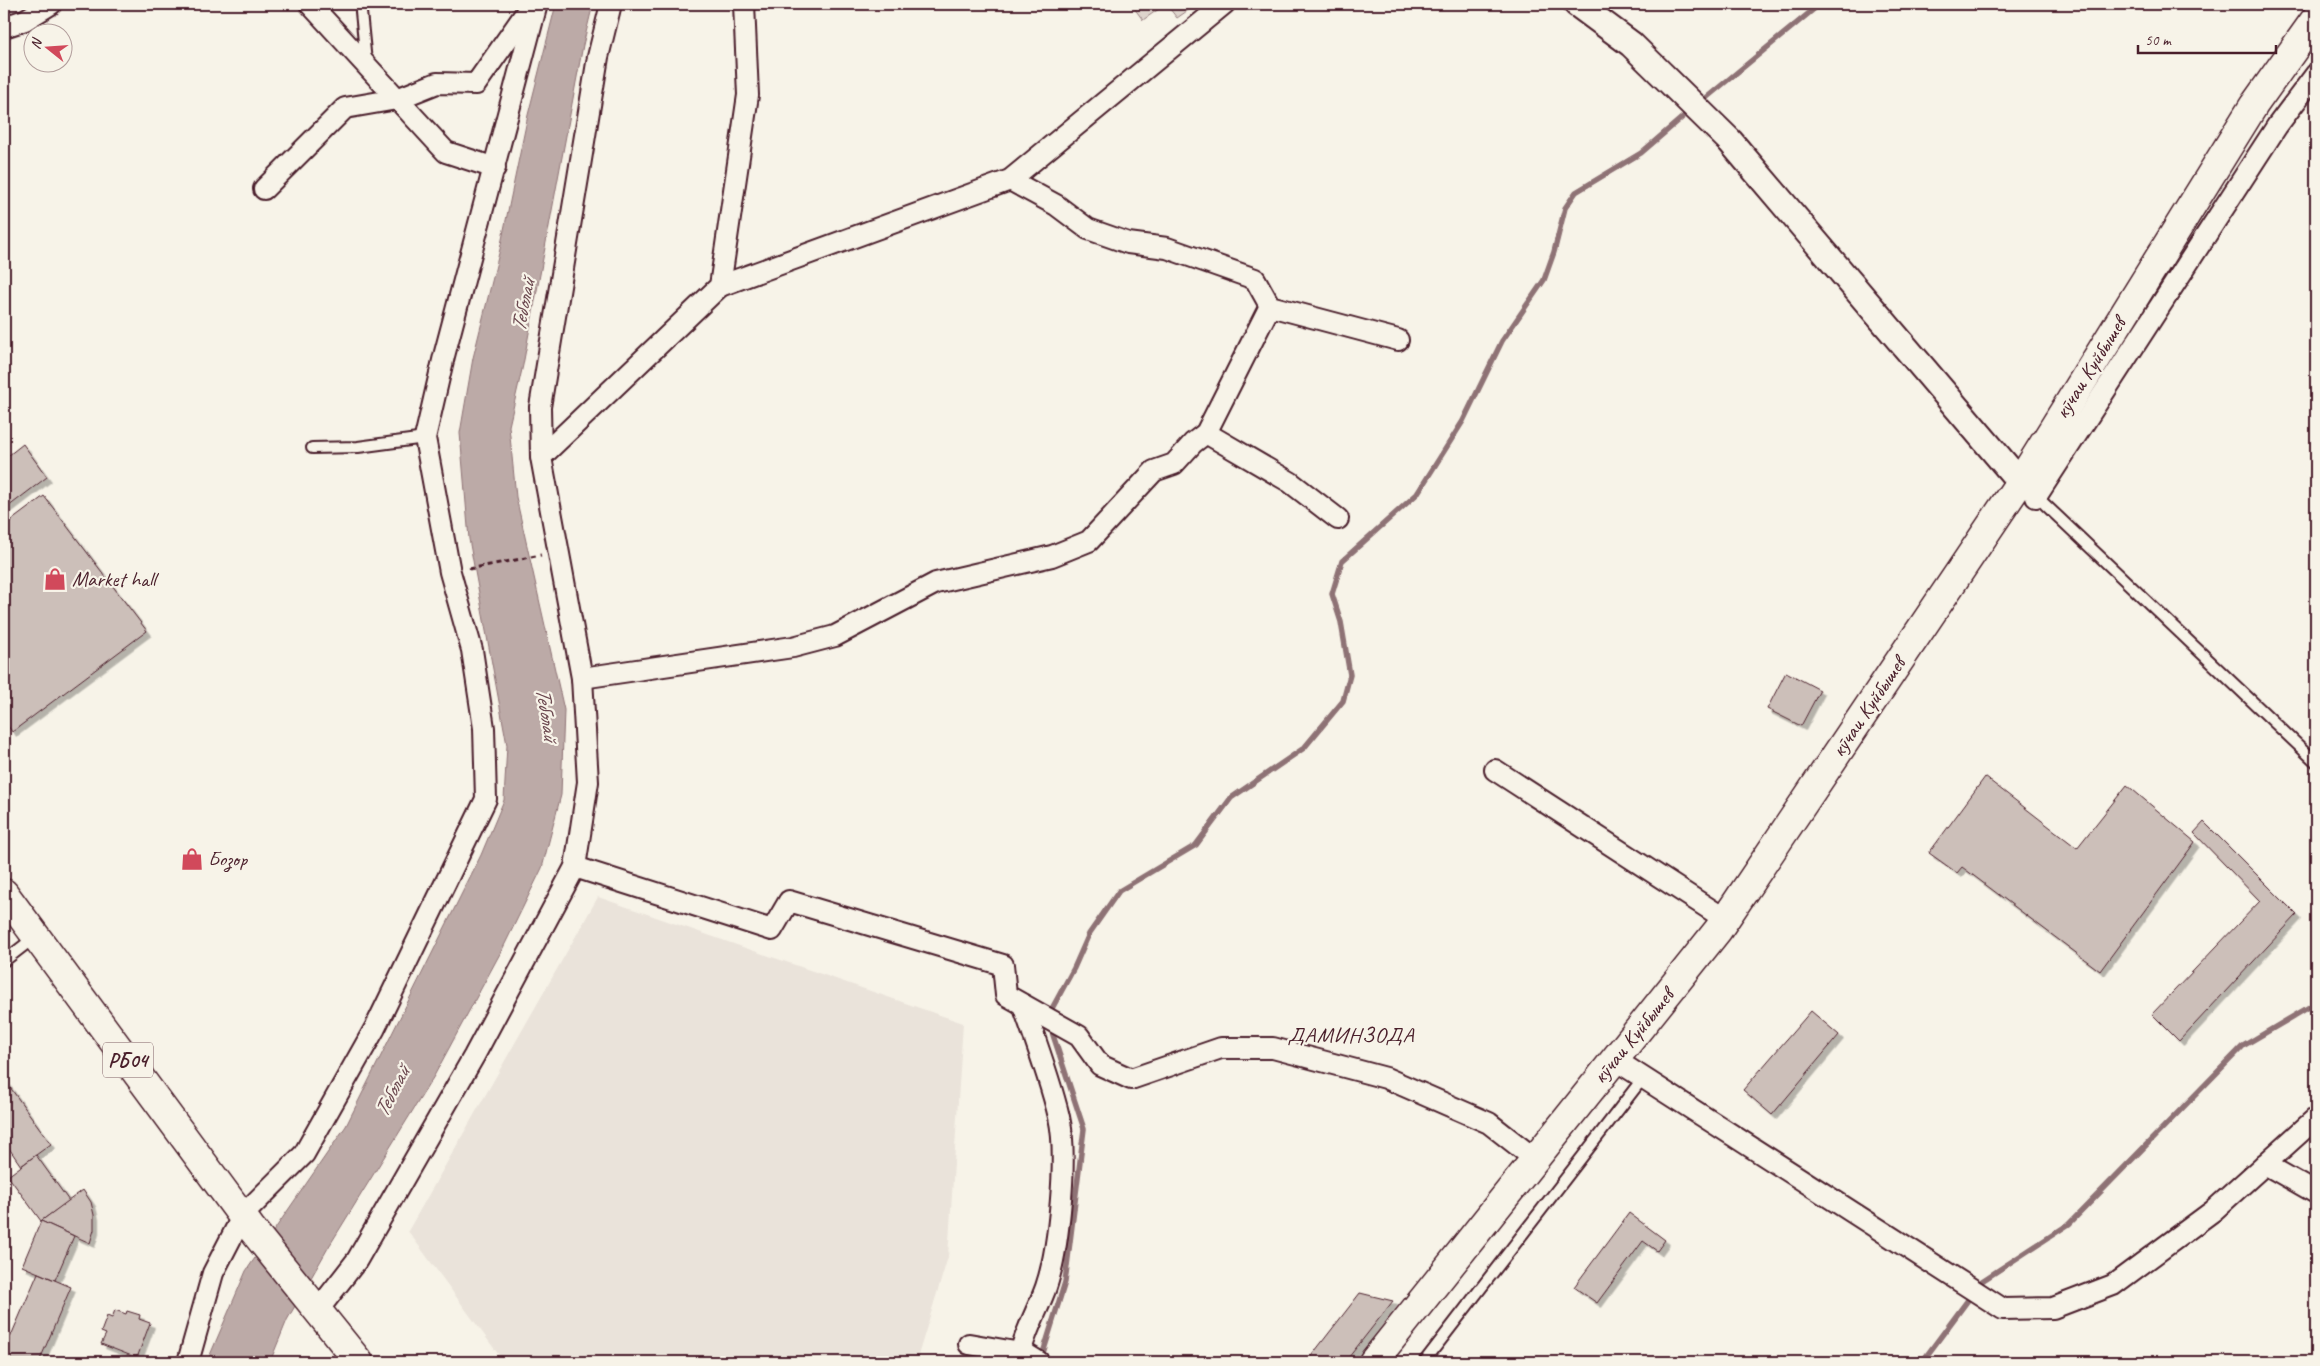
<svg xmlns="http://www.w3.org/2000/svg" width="2320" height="1366" font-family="Caveat,sans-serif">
<defs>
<filter id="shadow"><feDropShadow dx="4.5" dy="4.5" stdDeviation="0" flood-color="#0004"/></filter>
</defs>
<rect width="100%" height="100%" fill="#f7f3e8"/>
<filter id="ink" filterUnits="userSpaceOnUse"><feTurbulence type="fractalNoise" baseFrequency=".02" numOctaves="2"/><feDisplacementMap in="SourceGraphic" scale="10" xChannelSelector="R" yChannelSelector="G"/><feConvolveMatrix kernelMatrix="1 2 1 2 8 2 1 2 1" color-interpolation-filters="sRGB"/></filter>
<g filter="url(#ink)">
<path fill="#eae3da" d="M 598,897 L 963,1023 L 948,1257 L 916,1362 L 504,1362 L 408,1231 Z"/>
<g fill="#ded4cc" stroke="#947a7c">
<path d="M 1131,4 L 1166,4 L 1143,20 Z"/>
<path d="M 1166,4 L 1197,4 L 1177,18 Z"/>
</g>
<path fill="#bcaaa7" stroke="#8e7275" d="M 556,4 L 593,4 L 583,45 L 523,365 L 509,426 L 516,497 L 564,710 L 561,795 L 542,868 L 503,948 L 434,1076 L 328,1248 L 287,1320 L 270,1362 L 207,1362 L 246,1271 L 346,1126 L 481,855 L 504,800 L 507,745 L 469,539 L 460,433 L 473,358 L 500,249 L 528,115 Z"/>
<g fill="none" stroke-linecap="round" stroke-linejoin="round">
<g stroke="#8e7275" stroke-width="5.5">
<path d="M 1700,103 L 1820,4"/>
<path d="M 1049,1014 L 1074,968 L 1089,934 L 1119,891 L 1196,845 L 1231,798 L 1304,748 L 1343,701 L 1350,675 L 1341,622 L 1332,594 L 1342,561 L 1417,494 L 1463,421 L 1502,341 L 1544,280 L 1554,252 L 1565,208 L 1576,192 L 1641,153 L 1691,110"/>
<path d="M 1043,1353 L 1065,1282 L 1084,1129 L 1050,1026"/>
<path d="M 1922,1362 L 1982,1281 L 2069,1224 L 2243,1046 L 2316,1003"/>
</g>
</g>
<g fill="#ccbfb9" stroke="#4a1f2b" filter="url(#shadow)">
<path d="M 23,444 L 47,477 L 4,510 L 4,459 Z"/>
<path d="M 44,496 L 147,631 L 12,732 L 4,720 L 4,526 Z"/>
<path d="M 1786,672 L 1820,690 L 1801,726 L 1767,709 Z"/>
<path d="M 1985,777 L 2077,848 L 2127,785 L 2195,842 L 2100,971 L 1962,867 L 1957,873 L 1929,853 Z"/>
<path d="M 2204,822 L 2297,915 L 2179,1041 L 2152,1014 L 2260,901 L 2194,833 Z"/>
<path d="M 1811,1011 L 1839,1035 L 1772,1115 L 1743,1090 Z"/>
<path d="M 4,1079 L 51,1144 L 21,1166 L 4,1141 Z"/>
<path d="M 36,1155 L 69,1201 L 41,1221 L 8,1176 Z"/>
<path d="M 83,1190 L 91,1202 L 94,1215 L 94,1230 L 90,1243 L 41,1221 Z"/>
<path d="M 1629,1213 L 1665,1240 L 1657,1251 L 1643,1241 L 1597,1303 L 1574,1287 Z"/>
<path d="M 41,1221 L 74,1236 L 55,1280 L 22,1266 Z"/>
<path d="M 38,1273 L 71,1287 L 39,1362 L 4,1362 L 4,1352 Z"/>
<path d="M 1360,1293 L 1393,1301 L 1345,1362 L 1311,1362 L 1308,1360 Z"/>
<path d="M 115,1310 L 126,1314 L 127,1311 L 140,1315 L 139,1319 L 150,1323 L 137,1358 L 101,1344 L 106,1334 L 101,1332 L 107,1316 L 112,1318 Z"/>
</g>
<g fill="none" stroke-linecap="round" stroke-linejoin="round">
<defs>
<g id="service">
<path d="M 363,4 L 361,12 L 366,62"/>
<path d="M 312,448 L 358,447 L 425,438"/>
<path d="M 2034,494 L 2316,762"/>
<path d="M 4,961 L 35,937"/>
<path d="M 1424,1362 L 1643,1078"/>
</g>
<g id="minor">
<path d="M 310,4 L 446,152 L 495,168"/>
<path d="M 4,27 L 25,20 L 51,4"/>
<path d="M 1010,180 L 1056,205 L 1088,229 L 1128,243 L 1167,248 L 1255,279 L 1270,306 L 1398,340"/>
<path d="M 264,189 L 345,108 L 397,99 L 437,83 L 476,84 L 532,4"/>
<path d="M 720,286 L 1010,180 L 1224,4"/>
<path d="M 1206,433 L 1290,482 L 1338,519"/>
<path d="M 541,457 L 540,407 L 598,57 L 611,4"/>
<path d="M 2036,497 L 2277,126 L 2316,74"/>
<path d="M 582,678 L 793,647 L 835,636 L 936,583 L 1052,556 L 1089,541 L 1154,471 L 1174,464 L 1193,443 L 1206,433 L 1270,306"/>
<path d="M 1495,770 L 1725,919"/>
<path d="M 575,867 L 772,930 L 789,901 L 1003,965 L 1006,995 L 1079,1036 L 1100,1065 L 1131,1079 L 1221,1048 L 1273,1048 L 1386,1078 L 1489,1123 L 1535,1159"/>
<path d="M 1023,1005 C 1036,1042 1050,1079 1059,1117 C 1068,1156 1059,1249 1046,1287 C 1039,1307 1028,1326 1022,1347 L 1026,1354 L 1039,1362"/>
<path d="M 1614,1059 L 2003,1309 L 2053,1308 L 2113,1285 L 2213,1211 L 2316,1118"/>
<path d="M 2265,1164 L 2316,1193"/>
<path d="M 318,1310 L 357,1260 L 474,1056 L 575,867 L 588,782 L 582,678 L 541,457 L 720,286 L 748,95 L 744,4"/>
<path d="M 969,1344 L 1026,1354"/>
<path d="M 188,1362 L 213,1273 L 243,1215 L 304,1154 L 375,1028 L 486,799 L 484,728 L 472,650 L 450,572 L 425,438 L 444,356 L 537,4"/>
</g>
<path id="tertiary" d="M 1577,4 L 1631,44 L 1730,141 L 2020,482"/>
<path id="secondary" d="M 1373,1362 L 1718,930 L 2020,482 L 2254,105 L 2316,18"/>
<path id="primary" d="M 4,893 L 251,1228 L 359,1362"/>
</defs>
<use href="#service" stroke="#4a1f2b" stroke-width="14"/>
<use href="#minor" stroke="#4a1f2b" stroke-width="24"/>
<use href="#tertiary" stroke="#4a1f2b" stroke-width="29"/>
<use href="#secondary" stroke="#4a1f2b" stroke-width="31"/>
<use href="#primary" stroke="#4a1f2b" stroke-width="31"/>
<path stroke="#4a1f2b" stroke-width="3" stroke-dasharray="5 4" stroke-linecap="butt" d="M 469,569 L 541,555"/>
<use href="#service" stroke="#f7f3e8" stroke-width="10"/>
<use href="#minor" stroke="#f7f3e8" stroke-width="20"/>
<use href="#tertiary" stroke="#f7f3e8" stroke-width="25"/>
<use href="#secondary" stroke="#f7f3e8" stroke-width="28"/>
<use href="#primary" stroke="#f7f3e8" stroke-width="28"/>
</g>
</g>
<defs>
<symbol id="shop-bare" viewBox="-9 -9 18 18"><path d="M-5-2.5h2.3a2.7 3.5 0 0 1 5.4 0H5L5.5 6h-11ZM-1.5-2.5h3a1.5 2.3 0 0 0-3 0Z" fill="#d1495b" stroke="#f7f3e8" stroke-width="2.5" paint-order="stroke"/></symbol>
</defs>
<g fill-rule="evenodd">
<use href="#shop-bare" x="39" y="563" width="32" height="32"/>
<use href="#shop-bare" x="176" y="843" width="32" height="32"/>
</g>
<g text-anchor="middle" stroke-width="4.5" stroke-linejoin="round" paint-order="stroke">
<rect fill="#f7f3e8" stroke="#7e5f64" stroke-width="1" x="103" y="1042.5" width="50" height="35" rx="4"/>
<g font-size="20" font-weight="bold" fill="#4a1f2b">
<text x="128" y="1067">РБ04</text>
</g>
<g font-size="21" fill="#4a1f2b" stroke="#f7f3e8">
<text transform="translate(2090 368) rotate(-58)" y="7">кӯчаи Куйбышев</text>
<text transform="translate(1868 707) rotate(-56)" y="7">кӯчаи Куйбышев</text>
<text transform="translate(1633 1036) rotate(-51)" y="7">кӯчаи Куйбышев</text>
</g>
<g font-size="21" fill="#4a1f2b" stroke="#f7f3e8" text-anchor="start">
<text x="72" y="586">Market hall</text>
<text x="208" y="866">Бозор</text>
</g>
<g font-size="22" font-style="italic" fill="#6c4950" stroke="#f7f3e8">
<text transform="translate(522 305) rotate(-79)" y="8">Теболай</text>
<text transform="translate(548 714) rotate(81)" y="8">Теболай</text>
<text transform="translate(391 1091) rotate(-63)" y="8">Теболай</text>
</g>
<g font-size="22" letter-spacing="1" fill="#4a1f2b" stroke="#f7f3e8">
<text x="1351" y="1042">ДАМИНЗОДА</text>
</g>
</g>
<rect width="2320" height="1366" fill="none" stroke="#f7f3e8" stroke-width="20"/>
<rect x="10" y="10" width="2300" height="1346" fill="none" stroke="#4a1f2b" stroke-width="2" filter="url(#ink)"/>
<g transform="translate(48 48) rotate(287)"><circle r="24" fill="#f7f3e8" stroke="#b29e9c"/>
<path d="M0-4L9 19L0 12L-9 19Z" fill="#d1495b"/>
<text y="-8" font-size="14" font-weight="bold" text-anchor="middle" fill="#4a1f2b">N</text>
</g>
<path d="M2138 45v8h138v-8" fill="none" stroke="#4a1f2b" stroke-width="2.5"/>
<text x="2145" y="45" font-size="15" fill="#4a1f2b" stroke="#f7f3e8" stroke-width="4" paint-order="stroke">50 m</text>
</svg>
